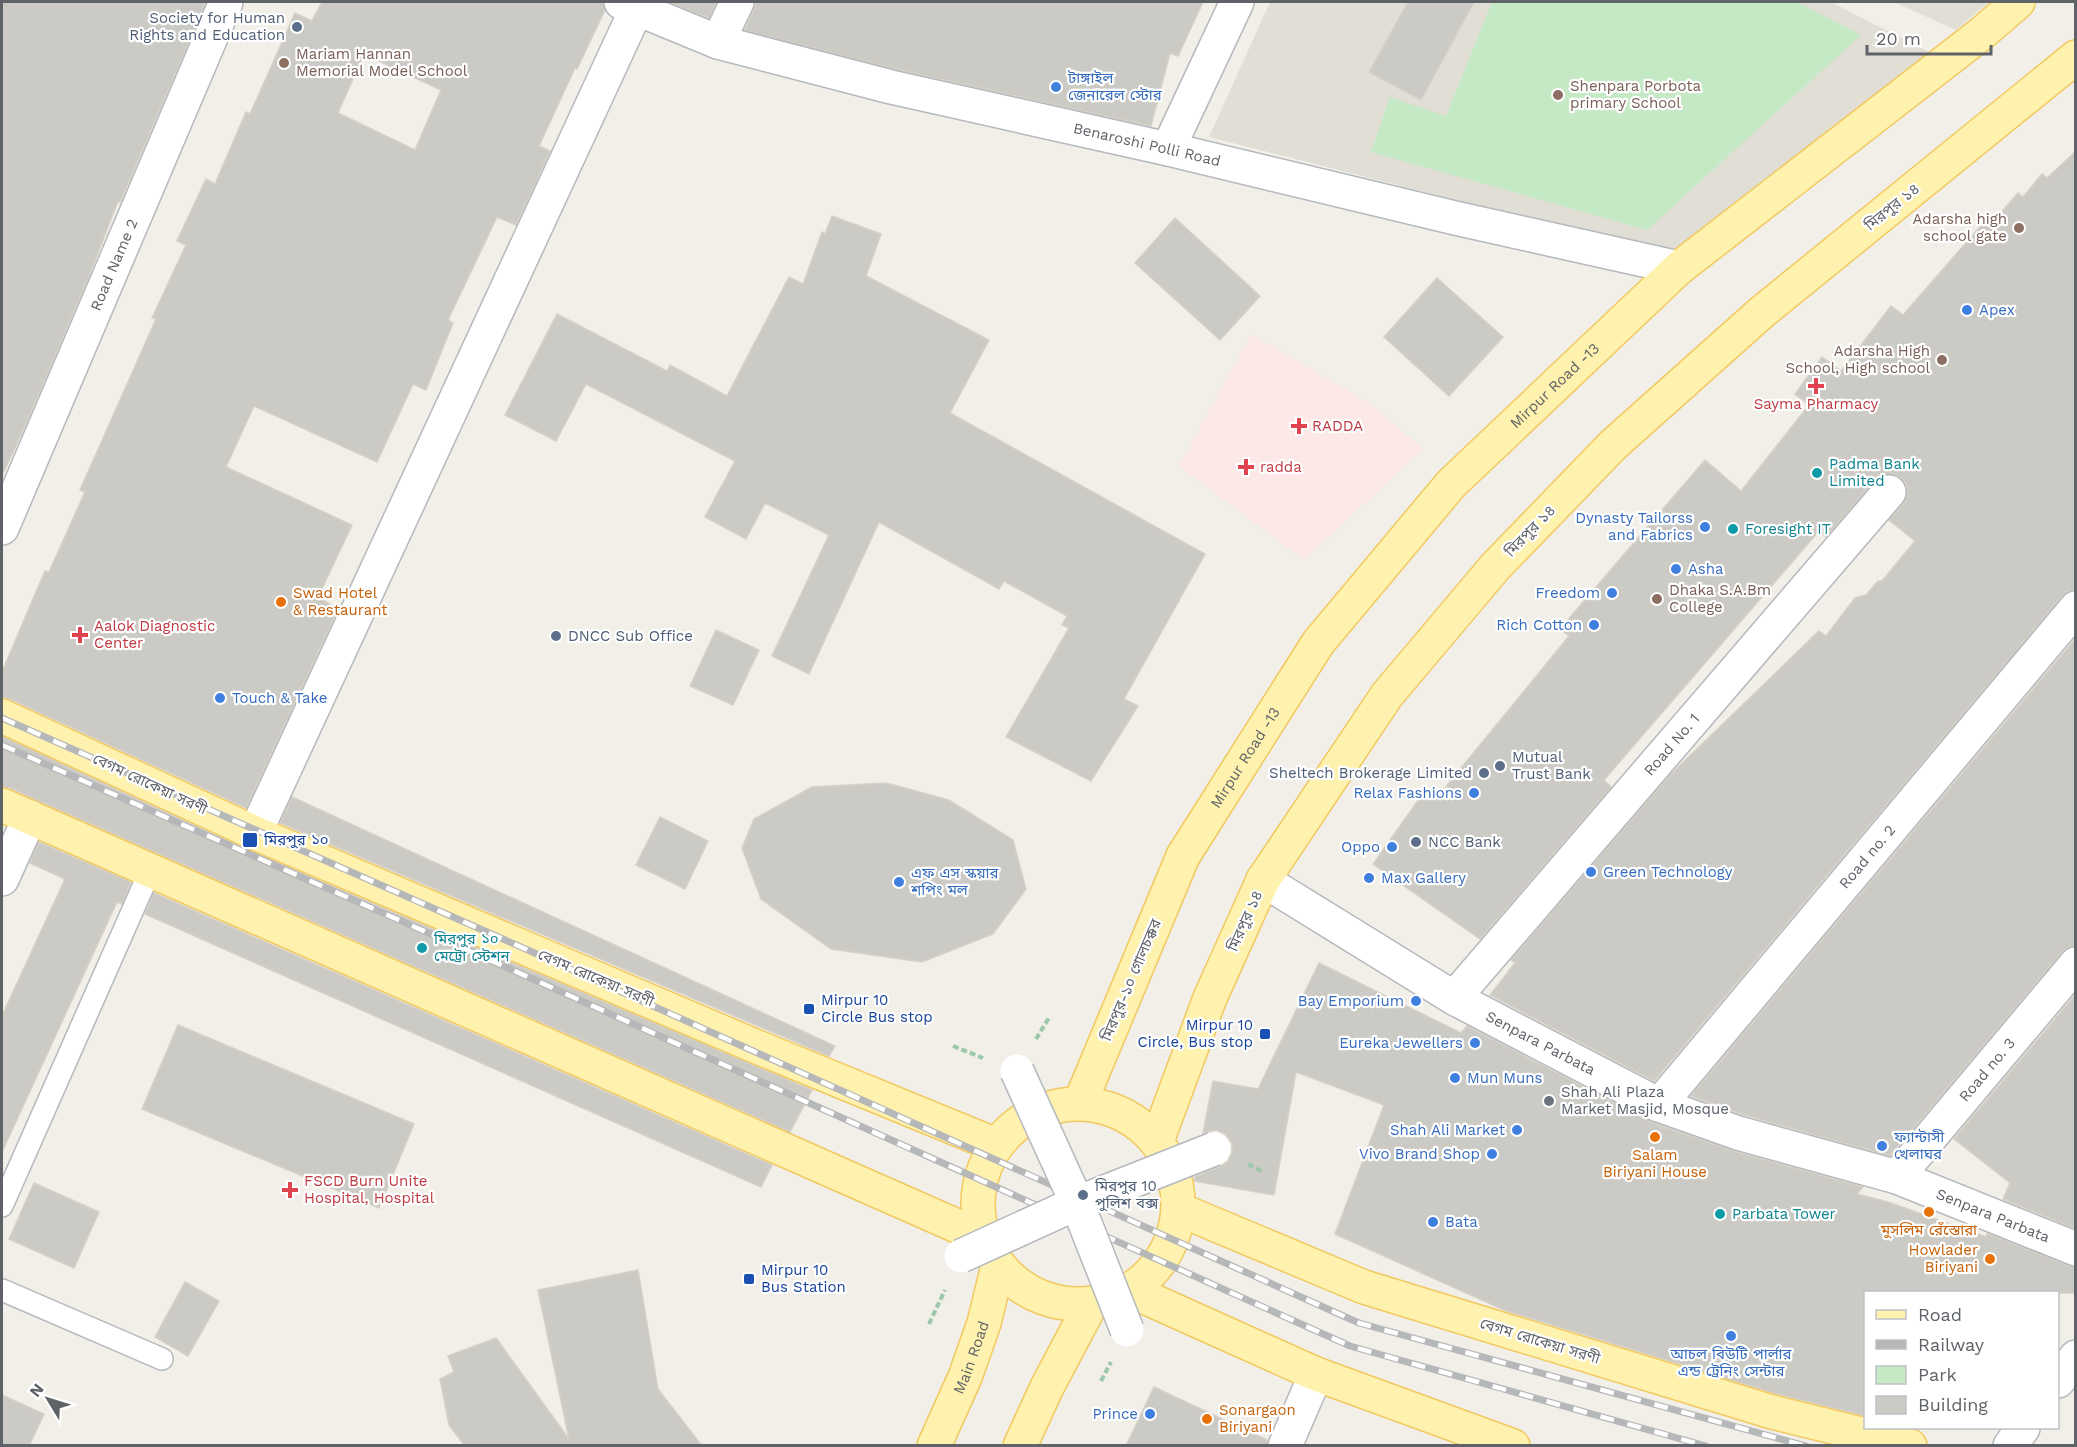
<svg xmlns="http://www.w3.org/2000/svg" width="2077" height="1447" font-family="'Work Sans','Noto Sans Bengali',sans-serif">
<rect width="100%" height="100%" fill="#f1efe8"/>
<g fill="#e1ded6">
<path d="M 1270,2 L 1831,2 L 1933,54 L 1708,264 L 1209,137 Z"/>
<path d="M 1894,2 L 1989,2 L 1956,30 Z"/>
</g>
<path fill="#fce8e6" d="M 1251,334 L 1371,404 L 1423,449 L 1304,560 L 1179,466 Z"/>
<path fill="#c5e8c5" d="M 1492,2 L 1797,2 L 1861,35 L 1647,230 L 1371,152 L 1390,97 L 1446,116 Z"/>
<g fill="#cccac5" stroke="#d6d1c6" stroke-width="1.5" fill-rule="evenodd">
<path d="M 2,2 L 206,2 L 120,202 L 118,201 L 89,276 L 25,426 L 2,476 Z"/>
<path d="M 322,2 L 603,2 L 605,10 L 577,69 L 575,68 L 539,146 L 550,151 L 516,225 L 497,217 L 448,320 L 453,323 L 426,390 L 413,384 L 377,462 L 254,406 L 226,467 L 352,525 L 318,597 L 338,609 L 246,808 L 10,699 L 2,697 L 2,672 L 45,571 L 49,572 L 85,492 L 80,490 L 156,319 L 152,318 L 186,245 L 177,241 L 206,179 L 215,184 L 246,112 L 250,114 L 295,13 L 312,21 ZM 364,54 L 441,90 L 415,150 L 338,113 Z"/>
<path d="M 669,2 L 716,2 L 709,18 Z"/>
<path d="M 756,2 L 1203,2 L 1178,56 L 1170,53 L 1151,126 L 895,69 L 745,30 L 754,10 Z"/>
<path d="M 1408,2 L 1474,2 L 1421,100 L 1369,72 Z"/>
<path d="M 2076,151 L 2076,590 L 2069,591 L 2062,596 L 1654,1081 L 1490,995 L 1515,963 L 1511,960 L 1670,775 L 1819,631 L 1826,636 L 1855,598 L 1866,595 L 1878,581 L 1882,581 L 1915,541 L 1889,520 L 1903,504 L 1907,496 L 1907,486 L 1902,478 L 1892,474 L 1882,475 L 1875,480 L 1826,537 L 1819,531 L 1604,780 L 1611,787 L 1480,939 L 1373,864 L 1424,792 L 1435,800 L 1569,636 L 1560,629 L 1705,460 L 1741,491 L 1809,405 L 1795,394 L 1822,357 L 1841,371 L 1891,306 L 1903,315 L 1985,221 L 1990,225 L 2018,193 L 2023,197 L 2042,174 L 2047,178 Z"/>
<path d="M 832,216 L 881,234 L 866,276 L 989,340 L 950,413 L 1205,554 L 1124,699 L 1138,706 L 1091,781 L 1006,737 L 1069,628 L 1062,625 L 1067,616 L 1004,581 L 999,589 L 879,522 L 809,674 L 772,656 L 829,535 L 765,503 L 746,539 L 705,517 L 735,461 L 586,384 L 556,441 L 505,415 L 557,314 L 667,371 L 670,365 L 727,396 L 789,277 L 803,284 L 822,232 L 825,234 Z"/>
<path d="M 1175,218 L 1260,296 L 1220,340 L 1135,263 Z"/>
<path d="M 1437,278 L 1503,337 L 1449,396 L 1384,337 Z"/>
<path d="M 716,630 L 759,650 L 733,705 L 690,686 Z"/>
<path d="M 2076,638 L 2076,946 L 2069,947 L 2062,952 L 1890,1156 L 1744,1115 L 1691,1096 Z"/>
<path d="M 2,736 L 247,850 L 812,1090 L 790,1132 L 37,800 L 10,788 L 2,787 Z"/>
<path d="M 886,783 L 949,800 L 1013,840 L 1026,889 L 993,934 L 922,962 L 831,949 L 761,899 L 742,848 L 754,819 L 812,787 Z"/>
<path d="M 292,797 L 835,1046 L 829,1056 L 280,823 Z"/>
<path d="M 660,817 L 708,841 L 685,889 L 636,865 Z"/>
<path d="M 39,842 L 131,882 L 122,904 L 117,902 L 2,1152 L 2,1016 L 65,879 L 30,863 Z"/>
<path d="M 154,893 L 772,1165 L 761,1187 L 145,914 Z"/>
<path d="M 1319,963 L 1461,1033 L 1467,1026 L 1653,1123 L 1733,1151 L 1863,1187 L 1857,1194 L 1888,1202 L 1986,1237 L 1987,1233 L 2069,1266 L 2076,1267 L 2076,1293 L 1866,1293 L 1866,1416 L 1777,1394 L 1504,1310 L 1335,1234 L 1384,1105 L 1296,1072 L 1274,1195 L 1194,1181 L 1195,1177 L 1221,1166 L 1228,1161 L 1232,1152 L 1232,1143 L 1225,1134 L 1216,1130 L 1203,1133 L 1213,1081 L 1258,1089 Z"/>
<path d="M 2076,994 L 2076,1229 L 2003,1199 L 2010,1183 L 1954,1139 Z"/>
<path d="M 178,1025 L 414,1124 L 379,1208 L 142,1109 Z"/>
<path d="M 34,1183 L 99,1212 L 74,1268 L 9,1239 Z"/>
<path d="M 638,1270 L 658,1389 L 702,1446 L 465,1446 L 449,1425 L 440,1379 L 454,1372 L 448,1356 L 496,1338 L 569,1439 L 538,1290 Z"/>
<path d="M 185,1282 L 219,1301 L 188,1356 L 155,1337 Z"/>
<path d="M 1154,1387 L 1267,1440 L 1267,1446 L 1126,1446 Z"/>
<path d="M 2,1395 L 44,1414 L 29,1446 L 2,1446 Z"/>
</g>
<g fill="none" stroke-linecap="round" stroke-linejoin="round">
<defs>
<g id="lane">
<path d="M 2,1206 L 150,871"/>
<path d="M 2,1290 L 162,1359"/>
</g>
<g id="street">
<path id="s1" d="M 621,2 L 718,42 L 891,87 L 1168,149 L 1455,218 L 1679,268"/>
<path d="M 718,42 L 737,2"/>
<path d="M 1168,149 L 1237,2"/>
<path id="s2" d="M 2,528 L 226,2"/>
<path d="M 255,833 L 637,8"/>
<path d="M 2,879 L 30,817"/>
<path id="s3" d="M 1263,880 L 1454,998 L 1659,1105 L 1738,1133 L 1897,1177 L 2076,1249"/>
<path id="s4" d="M 1454,998 L 1889,492"/>
<path id="s5" d="M 1659,1105 L 2076,608"/>
<path id="s6" d="M 1897,1177 L 2076,964"/>
<path d="M 2058,1381 L 2076,1357"/>
<path d="M 1285,1446 L 1316,1374"/>
<path d="M 2010,1446 L 2023,1428"/>
</g>
<g id="primary">
<path d="M 2,716 L 255,833 L 762,1049 L 996,1145"/>
<path d="M 2,805 L 982,1237"/>
<path id="s7" d="M 1080,1103 L 1183,856 L 1318,643 L 1451,484 L 1679,268 L 1981,34 L 2018,2"/>
<circle cx="1078" cy="1204" r="100"/>
<path d="M 1157,1141 L 1210,998 L 1263,880 L 1387,695 L 1495,567 L 1613,445 L 1762,312 L 2076,57"/>
<path d="M 1178,1209 L 1364,1287 L 1772,1412 L 1910,1446"/>
<path d="M 1129,1290 L 1316,1374 L 1513,1446"/>
<path id="s8" d="M 934,1446 L 965,1377 L 984,1323 L 998,1266"/>
<path d="M 1020,1446 L 1047,1387 L 1091,1304"/>
</g>
</defs>
<use href="#lane" stroke="#b5b8bc" stroke-width="24"/>
<use href="#street" stroke="#b5b8bc" stroke-width="36"/>
<use href="#primary" stroke="#f2c960" stroke-width="36"/>
<g stroke="#9cc7a9" stroke-width="4" stroke-dasharray="6 3" stroke-linecap="butt">
<path d="M 1036,1039 L 1050,1016"/>
<path d="M 953,1046 L 983,1058"/>
<path d="M 1248,1164 L 1263,1172"/>
<path d="M 929,1324 L 945,1290"/>
<path d="M 1101,1381 L 1111,1362"/>
</g>
<use href="#lane" stroke="#fff" stroke-width="21"/>
<use href="#street" stroke="#fff" stroke-width="33"/>
<use href="#primary" stroke="#fff2af" stroke-width="33"/>
<defs>
<g id="rail">
<path d="M 2,718 L 546,958 L 1359,1323 L 1806,1446"/>
<path d="M 2,745 L 535,980 L 1350,1346 L 1706,1446"/>
</g>
</defs>
<use href="#rail" stroke="#b6b7b8" stroke-width="7"/>
<use href="#rail" stroke="#fff" stroke-width="4.5" stroke-dasharray="14" stroke-linecap="butt"/>
<defs>
<g id="street-bridge">
<path d="M 1017,1071 L 1077,1203 L 1127,1330"/>
<path d="M 961,1256 L 1077,1203 L 1214,1149"/>
</g>
</defs>
<use href="#street-bridge" stroke="#b5b8bc" stroke-width="36" stroke-linecap="butt"/>
<use href="#street-bridge" stroke="#fff" stroke-width="33"/>
</g>
<g fill="#5c6f8a" stroke="#fff" stroke-width="2">
<circle cx="297" cy="27" r="6"/>
<circle cx="556" cy="636" r="6"/>
<circle cx="1500" cy="766" r="6"/>
<circle cx="1484" cy="773" r="6"/>
<circle cx="1416" cy="842" r="6"/>
<circle cx="1083" cy="1195" r="6"/>
</g>
<g fill="#8d6e63" stroke="#fff" stroke-width="2">
<circle cx="284" cy="63" r="6"/>
<circle cx="1558" cy="95" r="6"/>
<circle cx="2019" cy="228" r="6"/>
<circle cx="1942" cy="360" r="6"/>
<circle cx="1657" cy="599" r="6"/>
</g>
<g fill="#3f7fe0" stroke="#fff" stroke-width="2">
<circle cx="1056" cy="87" r="6"/>
<circle cx="1967" cy="310" r="6"/>
<circle cx="1705" cy="527" r="6"/>
<circle cx="1676" cy="569" r="6"/>
<circle cx="1612" cy="593" r="6"/>
<circle cx="1594" cy="625" r="6"/>
<circle cx="220" cy="698" r="6"/>
<circle cx="1474" cy="793" r="6"/>
<circle cx="1392" cy="847" r="6"/>
<circle cx="1591" cy="872" r="6"/>
<circle cx="1369" cy="878" r="6"/>
<circle cx="899" cy="882" r="6"/>
<circle cx="1416" cy="1001" r="6"/>
<circle cx="1475" cy="1043" r="6"/>
<circle cx="1455" cy="1078" r="6"/>
<circle cx="1517" cy="1130" r="6"/>
<circle cx="1882" cy="1146" r="6"/>
<circle cx="1492" cy="1154" r="6"/>
<circle cx="1433" cy="1222" r="6"/>
<circle cx="1731" cy="1336" r="6"/>
<circle cx="1150" cy="1414" r="6"/>
</g>
<g fill="#e0444e" stroke="#fff" stroke-width="2">
<path d="M1813 377h6v6h6v6h-6v6h-6v-6h-6v-6h6z"/>
<path d="M1296 417h6v6h6v6h-6v6h-6v-6h-6v-6h6z"/>
<path d="M1243 458h6v6h6v6h-6v6h-6v-6h-6v-6h6z"/>
<path d="M77 626h6v6h6v6h-6v6h-6v-6h-6v-6h6z"/>
<path d="M287 1181h6v6h6v6h-6v6h-6v-6h-6v-6h6z"/>
</g>
<g fill="#0f9aa8" stroke="#fff" stroke-width="2">
<circle cx="1817" cy="473" r="6"/>
<circle cx="1733" cy="529" r="6"/>
<circle cx="422" cy="948" r="6"/>
<circle cx="1720" cy="1214" r="6"/>
</g>
<g fill="#e8710a" stroke="#fff" stroke-width="2">
<circle cx="281" cy="602" r="6"/>
<circle cx="1655" cy="1137" r="6"/>
<circle cx="1929" cy="1212" r="6"/>
<circle cx="1990" cy="1259" r="6"/>
<circle cx="1207" cy="1419" r="6"/>
</g>
<g fill="#1a4fb4" stroke="#fff" stroke-width="2">
<rect x="242" y="832" width="16" height="16" rx="3"/>
<rect x="803" y="1003" width="12" height="12" rx="3"/>
<rect x="1259" y="1028" width="12" height="12" rx="3"/>
<rect x="743" y="1273" width="12" height="12" rx="3"/>
</g>
<circle fill="#6b7280" stroke="#fff" stroke-width="2" cx="1549" cy="1101" r="6"/>
<g text-anchor="middle" stroke-width="4.5" stroke-linejoin="round" paint-order="stroke">
<g font-size="15" fill="#4e5e75" stroke="#fff" text-anchor="start">
<text x="285" y="23" text-anchor="end">Society for Human<tspan x="285" dy="17">Rights and Education</tspan></text>
<text x="568" y="641">DNCC Sub Office</text>
<text x="1512" y="762">Mutual<tspan x="1512" dy="17">Trust Bank</tspan></text>
<text x="1472" y="778" text-anchor="end">Sheltech Brokerage Limited</text>
<text x="1428" y="847">NCC Bank</text>
<text x="1095" y="1191">মিরপুর 10<tspan x="1095" dy="17">পুলিশ বক্স</tspan></text>
</g>
<g font-size="15" fill="#785e54" stroke="#fff" text-anchor="start">
<text x="296" y="59">Mariam Hannan<tspan x="296" dy="17">Memorial Model School</tspan></text>
<text x="1570" y="91">Shenpara Porbota<tspan x="1570" dy="17">primary School</tspan></text>
<text x="2007" y="224" text-anchor="end">Adarsha high<tspan x="2007" dy="17">school gate</tspan></text>
<text x="1930" y="356" text-anchor="end">Adarsha High<tspan x="1930" dy="17">School, High school</tspan></text>
<text x="1669" y="595">Dhaka S.A.Bm<tspan x="1669" dy="17">College</tspan></text>
</g>
<g font-size="15" fill="#366cbe" stroke="#fff" text-anchor="start">
<text x="1068" y="83">টাঙ্গাইল<tspan x="1068" dy="17">জেনারেল স্টোর</tspan></text>
<text x="1979" y="315">Apex</text>
<text x="1693" y="523" text-anchor="end">Dynasty Tailorss<tspan x="1693" dy="17">and Fabrics</tspan></text>
<text x="1688" y="574">Asha</text>
<text x="1600" y="598" text-anchor="end">Freedom</text>
<text x="1582" y="630" text-anchor="end">Rich Cotton</text>
<text x="232" y="703">Touch &amp; Take</text>
<text x="1462" y="798" text-anchor="end">Relax Fashions</text>
<text x="1380" y="852" text-anchor="end">Oppo</text>
<text x="1603" y="877">Green Technology</text>
<text x="911" y="878">এফ এস স্কয়ার<tspan x="911" dy="17">শপিং মল</tspan></text>
<text x="1381" y="883">Max Gallery</text>
<text x="1404" y="1006" text-anchor="end">Bay Emporium</text>
<text x="1463" y="1048" text-anchor="end">Eureka Jewellers</text>
<text x="1467" y="1083">Mun Muns</text>
<text x="1505" y="1135" text-anchor="end">Shah Ali Market</text>
<text x="1894" y="1142">ফ্যান্টাসী<tspan x="1894" dy="17">খেলাঘর</tspan></text>
<text x="1480" y="1159" text-anchor="end">Vivo Brand Shop</text>
<text x="1445" y="1227">Bata</text>
<text x="1731" y="1359" text-anchor="middle">আচল বিউটি পার্লার<tspan x="1731" dy="17">এন্ড ট্রেনিং সেন্টার</tspan></text>
<text x="1138" y="1419" text-anchor="end">Prince</text>
</g>
<g font-size="15" fill="#5f6368" stroke="#fff">
<text dy="5" stroke="none"><textPath href="#s1" startOffset="546">Benaroshi Polli Road</textPath></text>
<text transform="translate(1892 207) rotate(-39)" y="5">মিরপুর ১৪</text>
<text dy="5" stroke="none"><textPath href="#s2" startOffset="286">Road Name 2</textPath></text>
<text dy="5" stroke="none"><textPath href="#s7" startOffset="870">Mirpur Road -13</textPath></text>
<text transform="translate(1530 531) rotate(-46)" y="5">মিরপুর ১৪</text>
<text dy="5" stroke="none"><textPath href="#s4" startOffset="334">Road No. 1</textPath></text>
<text dy="5" stroke="none"><textPath href="#s7" startOffset="384">Mirpur Road -13</textPath></text>
<text transform="translate(150 784) rotate(25)" y="5">বেগম রোকেয়া সরণী</text>
<text dy="5" stroke="none"><textPath href="#s5" startOffset="324">Road no. 2</textPath></text>
<text transform="translate(1245 921) rotate(-66)" y="5">মিরপুর ১৪</text>
<text transform="translate(596 978) rotate(23)" y="5">বেগম রোকেয়া সরণী</text>
<text transform="translate(1131 980) rotate(-67)" y="5">মিরপুর-১০ গোলচক্কর</text>
<text dy="5" stroke="none"><textPath href="#s3" startOffset="322">Senpara Parbata</textPath></text>
<text dy="5" stroke="none"><textPath href="#s6" startOffset="140">Road no. 3</textPath></text>
<text dy="5" stroke="none"><textPath href="#s3" startOffset="808">Senpara Parbata</textPath></text>
<text transform="translate(1540 1341) rotate(17)" y="5">বেগম রোকেয়া সরণী</text>
<text dy="5" stroke="none"><textPath href="#s8" startOffset="96">Main Road</textPath></text>
</g>
<g font-size="15" fill="#be3a42" stroke="#fff" text-anchor="start">
<text x="1816" y="409" text-anchor="middle">Sayma Pharmacy</text>
<text x="1312" y="431">RADDA</text>
<text x="1260" y="472">radda</text>
<text x="94" y="631">Aalok Diagnostic<tspan x="94" dy="17">Center</tspan></text>
<text x="304" y="1186">FSCD Burn Unite<tspan x="304" dy="17">Hospital, Hospital</tspan></text>
</g>
<g font-size="15" fill="#0d838f" stroke="#fff" text-anchor="start">
<text x="1829" y="469">Padma Bank<tspan x="1829" dy="17">Limited</tspan></text>
<text x="1745" y="534">Foresight IT</text>
<text x="434" y="944">মিরপুর ১০<tspan x="434" dy="17">মেট্রো স্টেশন</tspan></text>
<text x="1732" y="1219">Parbata Tower</text>
</g>
<g font-size="15" fill="#c56008" stroke="#fff" text-anchor="start">
<text x="293" y="598">Swad Hotel<tspan x="293" dy="17">&amp; Restaurant</tspan></text>
<text x="1655" y="1160" text-anchor="middle">Salam<tspan x="1655" dy="17">Biriyani House</tspan></text>
<text x="1929" y="1235" text-anchor="middle">মুসলিম রেঁস্তোরা</text>
<text x="1978" y="1255" text-anchor="end">Howlader<tspan x="1978" dy="17">Biriyani</tspan></text>
<text x="1219" y="1415">Sonargaon<tspan x="1219" dy="17">Biriyani</tspan></text>
</g>
<g font-size="15" fill="#164399" stroke="#fff" text-anchor="start">
<text x="264" y="845">মিরপুর ১০</text>
<text x="821" y="1005">Mirpur 10<tspan x="821" dy="17">Circle Bus stop</tspan></text>
<text x="1253" y="1030" text-anchor="end">Mirpur 10<tspan x="1253" dy="17">Circle, Bus stop</tspan></text>
<text x="761" y="1275">Mirpur 10<tspan x="761" dy="17">Bus Station</tspan></text>
</g>
<g font-size="15" fill="#5b616d" stroke="#fff" text-anchor="start">
<text x="1561" y="1097">Shah Ali Plaza<tspan x="1561" dy="17">Market Masjid, Mosque</tspan></text>
</g>
</g>
<rect width="2077" height="1447" fill="none" stroke="#5f6368" stroke-width="6"/>
<rect x="1864" y="1291" width="195" height="138" fill="#ffffff" stroke="#bfc1c3" stroke-width="1.5"/>
<rect x="1876" y="1310" width="30" height="9" fill="#fff2af" stroke="#bfc1c3" stroke-width="1.5"/>
<text x="1918" y="1321" font-size="18" fill="#5f6368">Road</text>
<rect x="1876" y="1340" width="30" height="9" fill="#b6b7b8" stroke="#bfc1c3" stroke-width="1.5"/>
<text x="1918" y="1351" font-size="18" fill="#5f6368">Railway</text>
<rect x="1876" y="1366" width="30" height="18" fill="#c5e8c5" stroke="#bfc1c3" stroke-width="1.5"/>
<text x="1918" y="1381" font-size="18" fill="#5f6368">Park</text>
<rect x="1876" y="1396" width="30" height="18" fill="#cccac5" stroke="#bfc1c3" stroke-width="1.5"/>
<text x="1918" y="1411" font-size="18" fill="#5f6368">Building</text>
<g transform="translate(48 1399) rotate(308)" stroke="#ffffff" stroke-width="4.5" paint-order="stroke">
<path d="M0-4.5L10 22L0 15L-10 22Z" fill="#5f6368"/>
<text y="-9" font-size="16" font-weight="bold" text-anchor="middle" fill="#5f6368">N</text>
</g>
<path d="M1867 45v9h124v-9" fill="none" stroke="#5f6368" stroke-width="3"/>
<text x="1876" y="45" font-size="18" fill="#5f6368" stroke="#ffffff" stroke-width="4.5" paint-order="stroke">20 m</text>
</svg>
